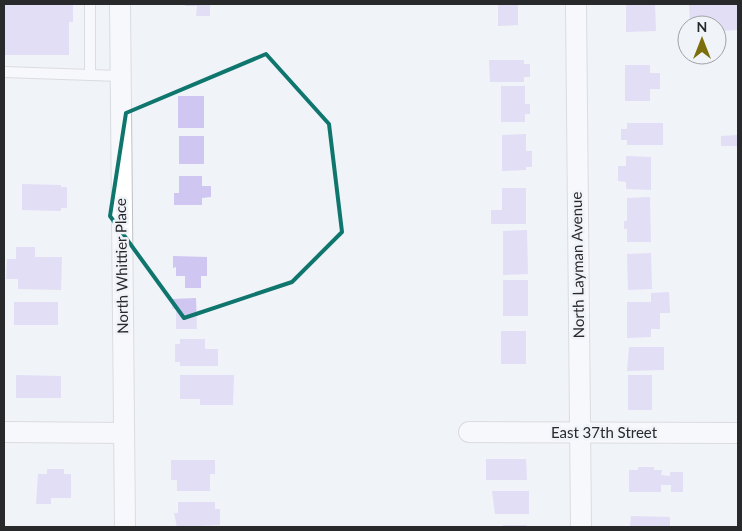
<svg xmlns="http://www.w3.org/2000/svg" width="742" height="531" font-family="Lato,sans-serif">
<rect width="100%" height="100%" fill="#f0f3f8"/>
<g fill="#cfc6f1">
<path d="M 4,4 L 73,4 L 73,22 L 69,22 L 69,55 L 4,55 Z"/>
<path d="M 185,4 L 210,4 L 210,16 L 196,16 L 197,6 L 185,6 Z"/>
<path d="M 498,4 L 518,4 L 518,25 L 498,26 Z"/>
<path d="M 626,4 L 655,4 L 656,31 L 626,32 Z"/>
<path d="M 689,4 L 738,4 L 738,30 L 717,31 L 717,25 L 690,25 Z"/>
<path d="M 489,60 L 524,60 L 524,64 L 530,64 L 530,77 L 524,77 L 524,82 L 490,82 Z"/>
<path d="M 625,65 L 650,65 L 650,73 L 660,73 L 660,89 L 650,89 L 650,101 L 625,101 Z"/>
<path d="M 501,86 L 525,86 L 525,104 L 530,104 L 530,114 L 525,114 L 525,122 L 501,122 Z"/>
<rect x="178" y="96" width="26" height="32"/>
<path d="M 627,123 L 663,123 L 663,145 L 627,145 L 627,140 L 621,140 L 621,129 L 627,129 Z"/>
<path d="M 526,134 L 526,151 L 532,151 L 532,167 L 526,167 L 526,170 L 502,171 L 502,135 Z"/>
<path d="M 738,135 L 738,146 L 721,146 L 721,136 Z"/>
<rect x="179" y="136" width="25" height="28"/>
<path d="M 626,156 L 651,157 L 651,190 L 626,189 L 626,182 L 618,181 L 618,166 L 626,166 Z"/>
<path d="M 179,176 L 202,176 L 202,186 L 211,186 L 211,197 L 202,198 L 202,205 L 174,205 L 174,193 L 179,193 Z"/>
<path d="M 22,184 L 61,185 L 61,187 L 67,187 L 67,208 L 61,208 L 61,211 L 22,210 Z"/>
<path d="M 502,188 L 526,188 L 526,224 L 491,224 L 491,210 L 502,210 Z"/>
<path d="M 650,197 L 651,242 L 627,242 L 627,229 L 624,229 L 624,221 L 627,221 L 627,198 Z"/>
<path d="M 527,230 L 528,274 L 503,275 L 503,231 Z"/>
<path d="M 16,247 L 35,247 L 35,257 L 62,257 L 61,290 L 18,289 L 18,279 L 6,279 L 7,259 L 16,259 Z"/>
<path d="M 651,253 L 652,289 L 628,290 L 627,254 Z"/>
<path d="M 173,256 L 207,257 L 207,276 L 201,276 L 201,288 L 185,288 L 185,276 L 176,276 L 176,267 L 173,268 Z"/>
<rect x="503" y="280" width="25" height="36"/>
<path d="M 669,292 L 670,313 L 660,313 L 660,329 L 651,329 L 651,337 L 627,338 L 627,302 L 651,302 L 651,293 Z"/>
<path d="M 196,298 L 197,329 L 176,329 L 176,309 L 172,309 L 172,299 Z"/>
<rect x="14" y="302" width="44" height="23"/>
<rect x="501" y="331" width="25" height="33"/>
<path d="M 180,339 L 205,339 L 205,349 L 218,349 L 218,366 L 180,366 L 180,362 L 175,362 L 175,344 L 180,344 Z"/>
<path d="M 629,347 L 664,347 L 664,370 L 627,371 Z"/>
<path d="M 16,375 L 61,376 L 61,398 L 16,398 Z"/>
<path d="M 180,375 L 234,375 L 233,405 L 200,405 L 200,399 L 180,399 Z"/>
<rect x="628" y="375" width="24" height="35"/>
<path d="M 486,459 L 526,459 L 527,480 L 486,480 Z"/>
<path d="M 171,460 L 215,460 L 215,474 L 210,474 L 210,491 L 177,491 L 177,480 L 171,480 Z"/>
<path d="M 638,467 L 654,467 L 654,470 L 662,470 L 661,475 L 670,476 L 670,472 L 683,472 L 683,492 L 671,492 L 671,485 L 661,485 L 661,492 L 629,492 L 629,470 L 638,470 Z"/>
<path d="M 47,469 L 64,469 L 64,474 L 71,474 L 71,498 L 51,498 L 51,504 L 36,504 L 38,474 L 47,474 Z"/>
<path d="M 492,491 L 529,491 L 529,514 L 495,514 Z"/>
<path d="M 178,502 L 215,502 L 215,509 L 220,509 L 220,525 L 177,527 L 174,513 L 178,513 Z"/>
<path d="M 631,516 L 670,517 L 670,527 L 630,526 Z"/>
<rect x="503" y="525" width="24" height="2"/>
</g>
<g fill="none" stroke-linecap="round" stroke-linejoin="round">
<defs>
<g id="service">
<path d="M 90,4 L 90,75"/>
<path d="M 4,72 L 120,76"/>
</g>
<g id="minor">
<path d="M 120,4 L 125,527"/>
<path d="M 576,4 L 581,527"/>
<path d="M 4,432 L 124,433"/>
<path d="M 469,432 L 738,433"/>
</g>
</defs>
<use href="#service" stroke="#bec1c5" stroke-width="12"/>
<use href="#minor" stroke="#bec1c5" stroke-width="22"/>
<use href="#service" stroke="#fff" stroke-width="10"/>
<use href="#minor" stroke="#fff" stroke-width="20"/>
</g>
<path d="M0 0H742V531H0ZM 266,54 L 329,124 L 342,232 L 292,282 L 184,318 L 110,216 L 126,113 Z" fill="#f0f3f8" fill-opacity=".55" fill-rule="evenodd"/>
<path fill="none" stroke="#0f766e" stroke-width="4" stroke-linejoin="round" d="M 266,54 L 329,124 L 342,232 L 292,282 L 184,318 L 110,216 L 126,113 Z"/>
<g text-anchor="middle" stroke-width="5" stroke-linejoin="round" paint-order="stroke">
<g font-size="15" fill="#28292b" stroke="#f0f3f8">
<text transform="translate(578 265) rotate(-91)" y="5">North Layman Avenue</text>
<text transform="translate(122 266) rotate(-91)" y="5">North Whittier Place</text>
<text x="604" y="438">East 37th Street</text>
</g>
</g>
<rect width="742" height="531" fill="none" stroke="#28292b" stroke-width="10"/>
<g transform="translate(702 40)"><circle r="24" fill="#f0f3f8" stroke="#a0a2a6"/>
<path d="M0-4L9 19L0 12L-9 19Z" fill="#7d6e0c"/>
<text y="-8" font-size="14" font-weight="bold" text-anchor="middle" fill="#28292b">N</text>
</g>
</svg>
